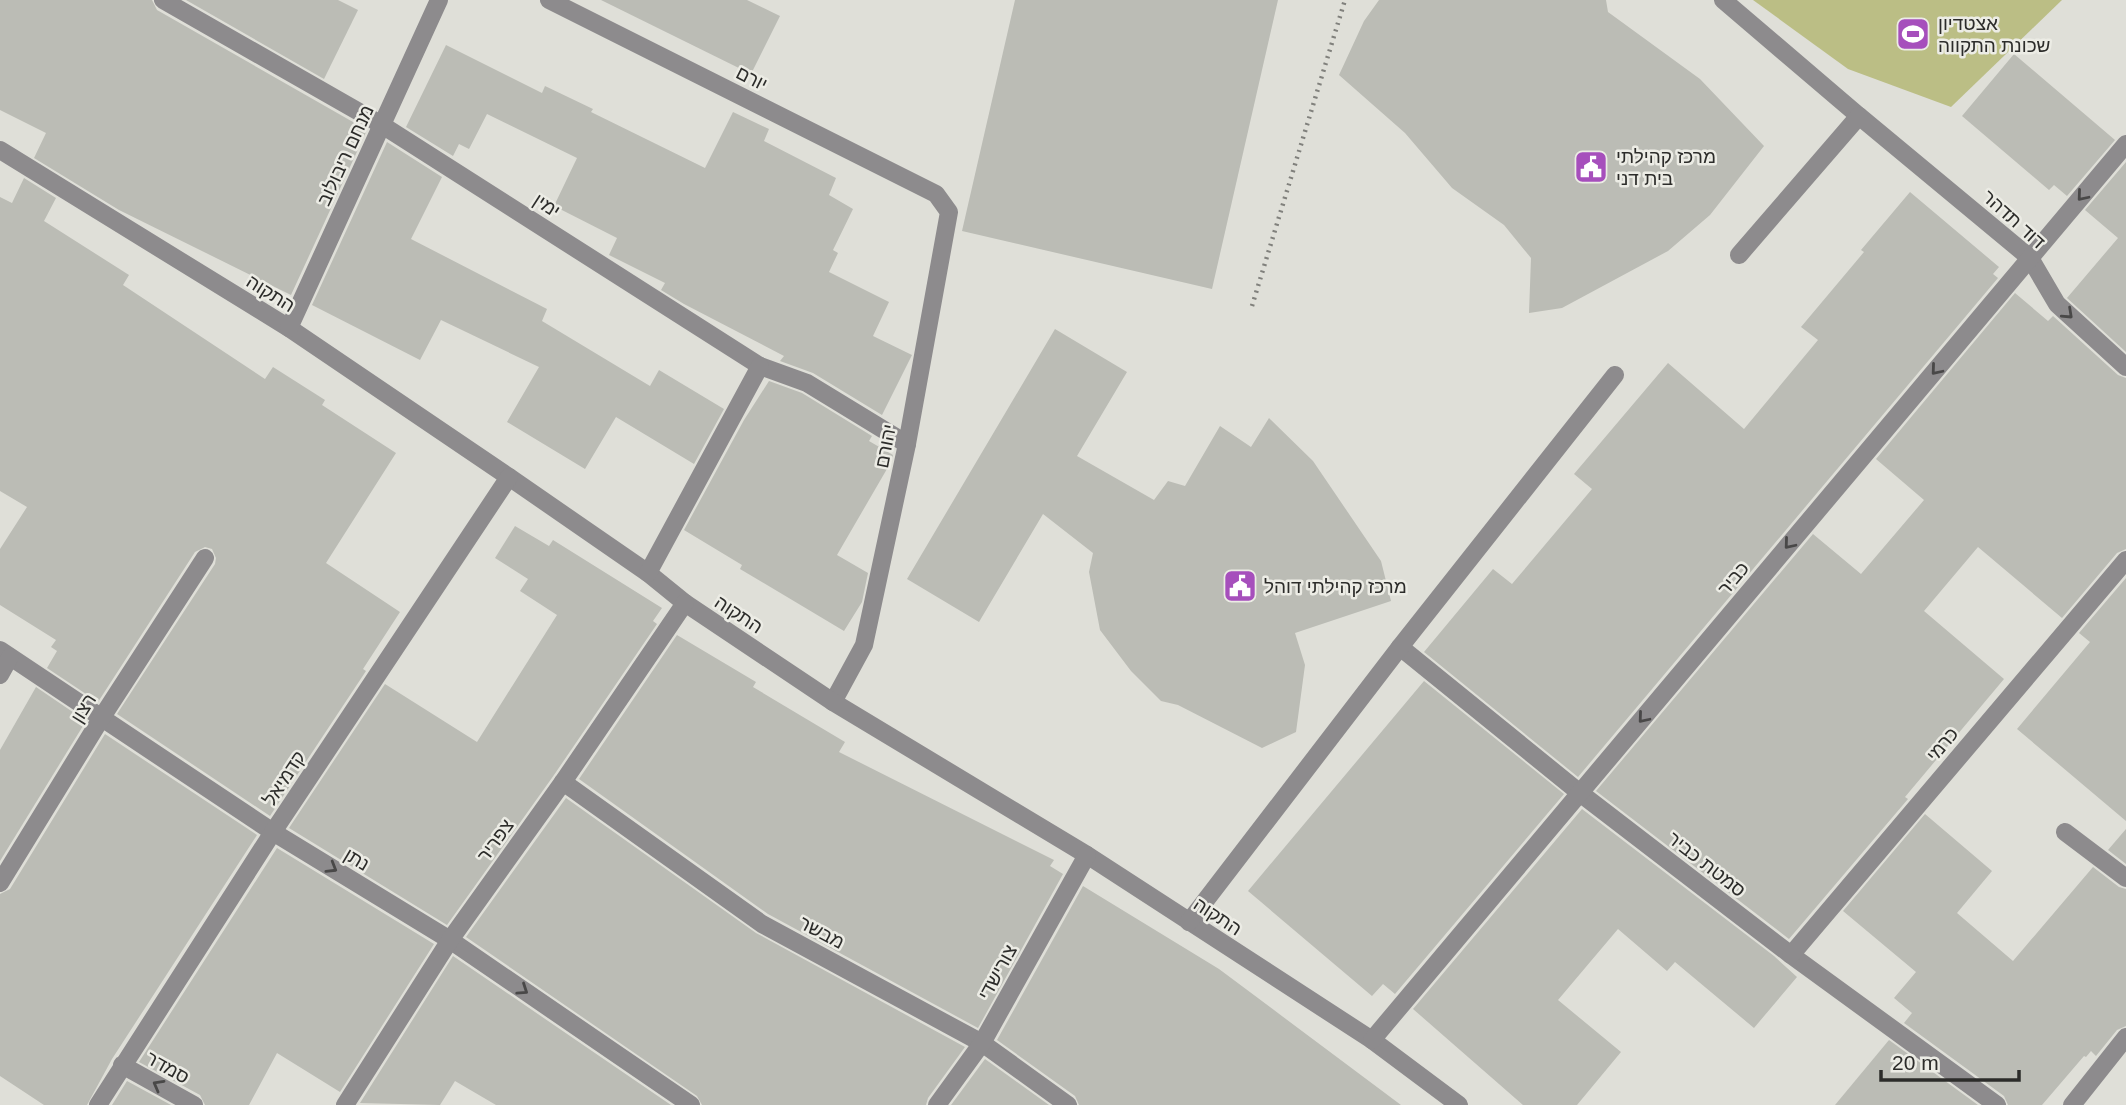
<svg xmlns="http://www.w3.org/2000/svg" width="2126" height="1105" font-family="Arial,Heebo,sans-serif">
<rect width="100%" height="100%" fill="#dfdfd8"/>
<path fill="#bbbe85" d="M 1753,0 L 2062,0 L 1951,107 L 1848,69 Z"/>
<g fill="#bbbcb5">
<path d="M 0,0 L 152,0 L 157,10 L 367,130 L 291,295 L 119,210 L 34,158 L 46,133 L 0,110 Z"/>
<path d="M 186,0 L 338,0 L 358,10 L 324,79 Z"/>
<path d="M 601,0 L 747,0 L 780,16 L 751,74 Z"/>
<path d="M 1015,0 L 1278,0 L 1212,289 L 962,231 Z"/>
<path d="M 1379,0 L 1606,0 L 1608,12 L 1700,79 L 1764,146 L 1710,215 L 1668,251 L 1562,308 L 1529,313 L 1531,258 L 1504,225 L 1452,188 L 1405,133 L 1339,75 L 1364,21 Z"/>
<path d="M 446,45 L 542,93 L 545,86 L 593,109 L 591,112 L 705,168 L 733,112 L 769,129 L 764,141 L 836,178 L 829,195 L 853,209 L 833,250 L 838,253 L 829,272 L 889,302 L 873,336 L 912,355 L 882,415 L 813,373 L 780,361 L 784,356 L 684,304 L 661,290 L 665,283 L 609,255 L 617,238 L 554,206 L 577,158 L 487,114 L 469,149 L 459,144 L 453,156 L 406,127 Z"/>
<path d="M 2014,54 L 2115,140 L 2067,196 L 2054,185 L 2049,190 L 1962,116 Z"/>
<path d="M 387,142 L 442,177 L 411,239 L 547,309 L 542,321 L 650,386 L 659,370 L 724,409 L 694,464 L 616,417 L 585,469 L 507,422 L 539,367 L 441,320 L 420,360 L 312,305 Z"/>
<path d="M 2126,162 L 2126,352 L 2067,298 L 2118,238 L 2085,210 Z"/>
<path d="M 24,178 L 56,198 L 44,221 L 129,275 L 123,285 L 265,379 L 273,367 L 325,400 L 322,405 L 396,453 L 326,563 L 400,612 L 363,669 L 366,671 L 270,816 L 117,714 L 215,564 L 216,558 L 212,549 L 205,547 L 195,552 L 98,702 L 47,668 L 57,651 L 51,647 L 56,640 L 0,605 L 0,549 L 27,507 L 0,491 L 0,197 L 12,203 Z"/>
<path d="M 1910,192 L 1999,267 L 1993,274 L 1998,278 L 1578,777 L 1424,652 L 1493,569 L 1512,584 L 1592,489 L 1574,474 L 1668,363 L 1744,429 L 1818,340 L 1801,327 L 1864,252 L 1861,250 Z"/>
<path d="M 2015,293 L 2048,321 L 2053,316 L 2118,375 L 2126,378 L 2126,549 L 2117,553 L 2062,618 L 1978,547 L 1924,611 L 2004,679 L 1905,797 L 1908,799 L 1789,939 L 1596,791 L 1813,534 L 1861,574 L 1924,500 L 1876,459 Z"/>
<path d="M 1055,329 L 1127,372 L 1077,456 L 1154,500 L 1168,481 L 1185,486 L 1220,426 L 1251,447 L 1269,418 L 1313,461 L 1381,561 L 1391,601 L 1295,633 L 1305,665 L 1296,732 L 1262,748 L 1178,705 L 1161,701 L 1131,671 L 1100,630 L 1089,572 L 1093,553 L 1043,514 L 979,622 L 907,579 Z"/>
<path d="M 769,381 L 802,393 L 872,436 L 869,441 L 893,455 L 891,462 L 837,555 L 868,573 L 862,602 L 844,631 L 740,569 L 742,565 L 684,530 L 744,420 Z"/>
<path d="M 515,526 L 549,546 L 553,540 L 662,608 L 653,621 L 657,624 L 554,775 L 447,925 L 289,828 L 385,684 L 477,742 L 557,615 L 520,591 L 528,579 L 495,558 Z"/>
<path d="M 2126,578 L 2126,821 L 2017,729 L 2090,642 L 2079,633 Z"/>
<path d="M 677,635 L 756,682 L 753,687 L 845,742 L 839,752 L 1054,860 L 1050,866 L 1063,874 L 978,1028 L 768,914 L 579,779 Z"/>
<path d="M 1424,681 L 1564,794 L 1395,994 L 1383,984 L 1372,996 L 1248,891 Z"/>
<path d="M 36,687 L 86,721 L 0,861 L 0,750 Z"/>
<path d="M 105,734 L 257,835 L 112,1059 L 87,1105 L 44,1105 L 0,1076 L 0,894 L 10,889 Z"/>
<path d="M 566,798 L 756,933 L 965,1047 L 928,1098 L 926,1105 L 702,1105 L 697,1096 L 466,937 Z"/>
<path d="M 1582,809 L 1774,956 L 1797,977 L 1754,1028 L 1675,962 L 1667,971 L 1618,929 L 1558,1000 L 1621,1052 L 1577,1105 L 1523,1105 L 1413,1009 Z"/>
<path d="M 1925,814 L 1992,871 L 1957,913 L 2013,961 L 2093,867 L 2119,887 L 2126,889 L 2126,1026 L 2117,1030 L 2096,1056 L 2091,1051 L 2086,1057 L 2084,1056 L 2042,1105 L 2008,1105 L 2004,1096 L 1904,1023 L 1912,1013 L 1894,998 L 1916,972 L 1843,911 Z"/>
<path d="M 2126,829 L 2126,864 L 2108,850 Z"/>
<path d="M 277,848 L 434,944 L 340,1092 L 277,1053 L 249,1105 L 205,1105 L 200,1095 L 139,1062 Z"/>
<path d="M 1083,886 L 1219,969 L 1401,1105 L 1079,1105 L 1075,1096 L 997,1040 Z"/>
<path d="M 453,956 L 671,1105 L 496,1105 L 455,1081 L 440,1105 L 360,1103 Z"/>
<path d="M 1889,1040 L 1978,1105 L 1835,1105 Z"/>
<path d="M 985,1059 L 1049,1105 L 951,1105 Z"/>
<path d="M 127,1081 L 171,1105 L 112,1105 Z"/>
</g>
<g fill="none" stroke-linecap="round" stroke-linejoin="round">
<path stroke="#80807c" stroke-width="4.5" stroke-dasharray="2 5" stroke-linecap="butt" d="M 1252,306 L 1345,0"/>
<g stroke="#8d8b8d" stroke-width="18">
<path d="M 163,0 L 382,125 L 760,366 L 807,383 L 907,444"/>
<path d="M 549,0 L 936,194 L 949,212 L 907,444 L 864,645 L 833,702"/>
<path d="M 1723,0 L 1859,116"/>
<path d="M 0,150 L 289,328 L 509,477 L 648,573 L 685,603 L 833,702 L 1087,855 L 1372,1040 L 1459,1105"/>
<path d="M 1739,255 L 1859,116 L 2030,258 L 2057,304 L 2126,367"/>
<path d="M 289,328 L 439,0"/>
<path d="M 648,573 L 760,366"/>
<path d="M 1400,647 L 1580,793 L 1791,955 L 1997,1105"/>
<path d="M 0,650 L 273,832 L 450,940 L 691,1105"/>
<path d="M 0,675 L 10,657"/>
<path d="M 563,782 L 762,924 L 982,1043 L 1068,1105"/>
<path d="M 2065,832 L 2126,878"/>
<path d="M 0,883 L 102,717 L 205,558"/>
<path d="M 1189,922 L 1400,647 L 1615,375"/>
<path d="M 1791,955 L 2126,560"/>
<path d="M 1372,1040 L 2126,144"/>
<path d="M 122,1065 L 194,1105"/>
<path d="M 98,1105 L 273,832 L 509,477"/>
<path d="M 345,1105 L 450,940 L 563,782 L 685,603"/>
<path d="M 937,1105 L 982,1043 L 1087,855"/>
<path d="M 2072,1105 L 2126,1037"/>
</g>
</g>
<defs><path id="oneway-chevron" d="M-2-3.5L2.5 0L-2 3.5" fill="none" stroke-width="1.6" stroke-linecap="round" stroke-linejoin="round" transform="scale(1.75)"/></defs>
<g stroke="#494848">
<use href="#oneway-chevron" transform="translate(2082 196) rotate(130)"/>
<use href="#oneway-chevron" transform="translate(2068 314) rotate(43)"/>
<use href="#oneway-chevron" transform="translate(1936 370) rotate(130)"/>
<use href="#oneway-chevron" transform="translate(1789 544) rotate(130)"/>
<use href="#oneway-chevron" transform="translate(1643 718) rotate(130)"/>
<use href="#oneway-chevron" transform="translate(332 868) rotate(31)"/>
<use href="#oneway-chevron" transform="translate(523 990) rotate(34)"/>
<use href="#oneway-chevron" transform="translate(158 1085) rotate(-151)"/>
</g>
<defs>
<symbol id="stadium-square" viewBox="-11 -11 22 22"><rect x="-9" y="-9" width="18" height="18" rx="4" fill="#a64fbc" stroke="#ecece5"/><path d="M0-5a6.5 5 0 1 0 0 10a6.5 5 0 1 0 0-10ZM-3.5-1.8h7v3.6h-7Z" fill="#fff"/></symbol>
<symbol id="civic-square" viewBox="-11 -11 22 22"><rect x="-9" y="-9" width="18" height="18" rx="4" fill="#a64fbc" stroke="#ecece5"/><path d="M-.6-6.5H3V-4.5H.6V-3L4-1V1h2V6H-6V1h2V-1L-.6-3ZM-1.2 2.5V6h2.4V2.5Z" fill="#fff"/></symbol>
</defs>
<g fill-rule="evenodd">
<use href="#stadium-square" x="1894" y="15" width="38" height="38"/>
<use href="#civic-square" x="1572" y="148" width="38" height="38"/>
<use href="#civic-square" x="1221" y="567" width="38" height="38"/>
</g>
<g text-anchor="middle" stroke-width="5" stroke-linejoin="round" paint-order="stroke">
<g font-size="19" fill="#2c2c2a" stroke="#ecece5" text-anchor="start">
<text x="1938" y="30">אצטדיון<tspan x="1938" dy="22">שכונת התקווה</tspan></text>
<text x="1616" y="163">מרכז קהילתי<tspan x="1616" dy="22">בית דני</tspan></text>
<text x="1264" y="593">מרכז קהילתי דוהל</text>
</g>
<g font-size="19" fill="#2c2c2a" stroke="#ecece5">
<text transform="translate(752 78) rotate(27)" y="7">יורם</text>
<text transform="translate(345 155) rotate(-65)" y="7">מנחם ריבולוב</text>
<text transform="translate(547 205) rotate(33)" y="7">ימין</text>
<text transform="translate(2014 219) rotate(42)" y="7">דוד תדהר</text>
<text transform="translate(271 293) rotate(32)" y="7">התקוה</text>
<text transform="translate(885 446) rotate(-79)" y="7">יהורם</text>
<text transform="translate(1733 578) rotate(-50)" y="7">כביר</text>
<text transform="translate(739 614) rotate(33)" y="7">התקוה</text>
<text transform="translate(83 708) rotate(-58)" y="7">רצון</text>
<text transform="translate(1942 744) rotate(-50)" y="7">כרמי</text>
<text transform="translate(284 778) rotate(-57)" y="7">קדמיאל</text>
<text transform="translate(495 840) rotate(-54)" y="7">צפריר</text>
<text transform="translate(357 859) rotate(31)" y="7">נתן</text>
<text transform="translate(1707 864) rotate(38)" y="7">סמטת כביר</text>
<text transform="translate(1218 916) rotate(33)" y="7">התקוה</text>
<text transform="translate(822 932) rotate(28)" y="7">מבשר</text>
<text transform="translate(997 972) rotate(-61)" y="7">צורישדי</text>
<text transform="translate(168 1067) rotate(29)" y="7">סמדר</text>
</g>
</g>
<path d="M1881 1070v10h138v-10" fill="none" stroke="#2c2c2a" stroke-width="3.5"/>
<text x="1892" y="1070" font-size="21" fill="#2c2c2a" stroke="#ecece5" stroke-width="5" paint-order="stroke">20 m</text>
</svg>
